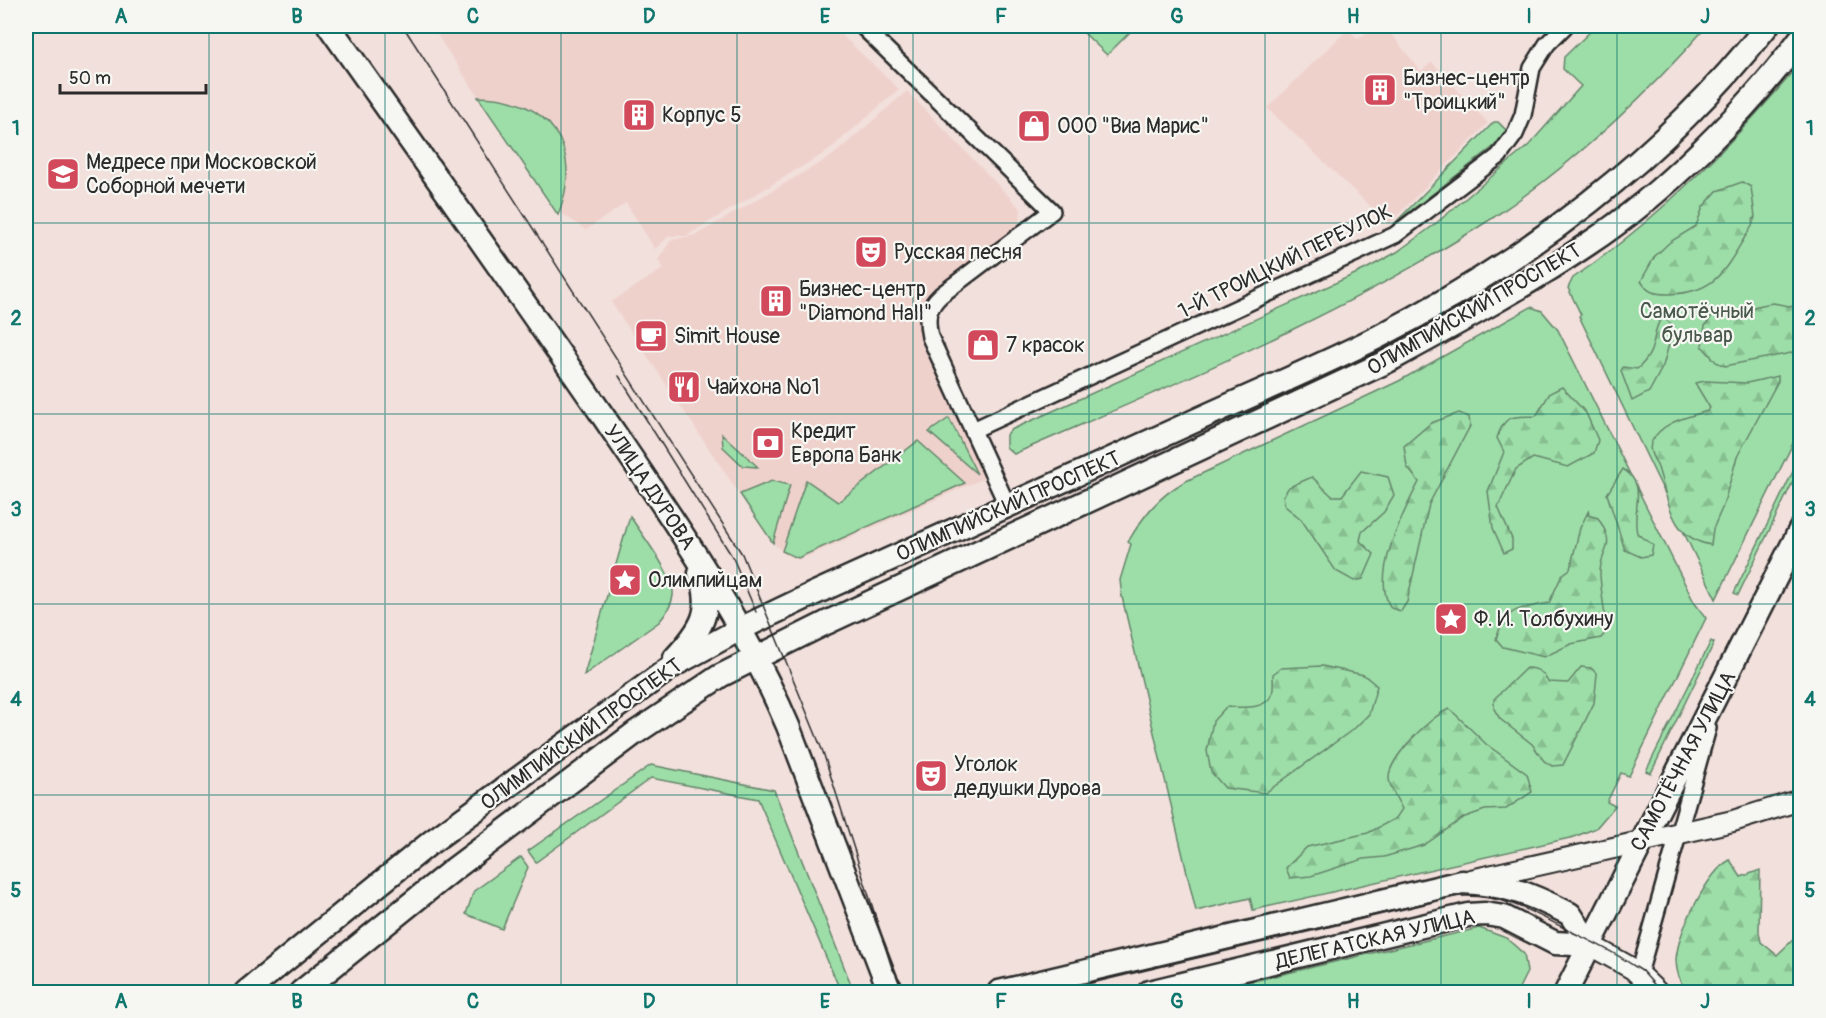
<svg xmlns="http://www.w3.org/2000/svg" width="1826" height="1018" font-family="Pangolin,sans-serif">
<defs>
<pattern id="forest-firs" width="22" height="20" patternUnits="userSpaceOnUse" patternTransform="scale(1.5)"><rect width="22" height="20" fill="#9ddea8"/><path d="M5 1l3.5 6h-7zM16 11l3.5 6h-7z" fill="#87bf91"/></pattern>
</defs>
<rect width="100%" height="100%" fill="#f2e0dc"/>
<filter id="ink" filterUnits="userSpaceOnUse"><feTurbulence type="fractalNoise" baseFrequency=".0167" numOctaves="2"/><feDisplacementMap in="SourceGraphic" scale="12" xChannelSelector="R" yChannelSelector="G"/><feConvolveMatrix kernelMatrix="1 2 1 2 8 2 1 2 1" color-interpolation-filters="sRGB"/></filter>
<g filter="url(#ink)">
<g fill="#efd1cc">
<path d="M 431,26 L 832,26 L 899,89 L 828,151 L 686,236 L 669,236 L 655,249 L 626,203 L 586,230 L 553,208 Z"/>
<path d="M 1376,26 L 1385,26 L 1421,71 L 1432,62 L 1488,123 L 1389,224 L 1267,108 L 1348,29 L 1358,39 Z"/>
<path d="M 907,91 L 1021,209 L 1020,220 L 1015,228 L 937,288 L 922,307 L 920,317 L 921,333 L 989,476 L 799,560 L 786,555 L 770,540 L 611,302 L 663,269 L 658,260 L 671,240 L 696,235 L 832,156 Z"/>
</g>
<g fill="#9ddea8" stroke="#64846a" stroke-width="1.5">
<path d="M 1089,26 L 1136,26 L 1107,55 L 1083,32 Z"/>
<path d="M 1596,26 L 1707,26 C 1644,98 1571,166 1491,219 C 1342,316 1176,383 1014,454 L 1006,447 L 1006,435 L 1011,430 L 1366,269 L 1397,252 L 1434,225 L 1529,145 L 1581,86 L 1563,69 L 1564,57 Z"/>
<path d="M 1800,64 L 1800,429 L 1716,599 L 1579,316 L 1581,315 L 1568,288 L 1573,278 C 1660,218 1732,144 1800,64 Z"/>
<path d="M 478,97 C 549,97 585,148 558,215 Z"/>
<path d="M 1494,122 L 1498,122 L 1508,132 L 1506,137 L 1395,223 Z"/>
<path d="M 1531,307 L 1542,311 L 1558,330 L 1694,602 L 1706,618 L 1629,776 L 1621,773 L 1607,802 L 1615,806 L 1596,828 L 1574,837 L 1253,910 L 1250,898 L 1196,911 L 1122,597 L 1120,580 L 1131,544 L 1128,542 C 1143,516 1158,497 1184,482 L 1399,381 Z"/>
<path d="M 949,418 L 977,474 L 929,432 Z"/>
<path d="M 722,434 L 758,467 L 743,466 L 723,447 Z"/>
<path d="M 918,441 L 965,483 L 798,558 L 782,551 L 806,480 L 838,502 Z"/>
<path d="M 1800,457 L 1800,467 L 1738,595 L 1734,593 Z"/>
<path d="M 772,481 L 790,485 L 773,543 L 740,494 Z"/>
<path d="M 630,516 C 641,534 676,577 673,596 C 671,607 666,614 659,622 L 584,675 Z"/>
<path d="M 1711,641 L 1714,643 L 1651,773 L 1646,771 Z"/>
<path d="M 651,765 L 774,790 L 854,992 L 841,992 L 758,799 L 651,778 L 536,862 L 528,851 Z"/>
<path d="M 521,857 L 528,867 L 502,929 L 466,914 L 474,891 Z"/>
<path d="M 1479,928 L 1506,938 L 1524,954 L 1527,972 L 1517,992 L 1206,992 Z"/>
</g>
<g fill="url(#forest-firs)" stroke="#64846a" stroke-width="1.5">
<path d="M 1742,182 L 1751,187 L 1755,217 L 1752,226 C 1726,265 1720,294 1668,294 C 1655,294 1648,293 1641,281 L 1655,256 L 1670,242 L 1696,226 L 1703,207 L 1717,191 Z"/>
<path d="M 1773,303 L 1800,308 L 1800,346 L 1791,353 L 1725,366 L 1716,362 L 1702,346 L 1705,326 L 1714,313 C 1735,314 1752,306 1773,303 Z"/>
<path d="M 1662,317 L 1674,326 L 1663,366 L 1649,392 L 1632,401 L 1621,371 L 1623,367 L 1637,369 C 1660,350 1650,332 1662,317 Z"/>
<path d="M 1778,376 L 1778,381 L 1737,457 L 1723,506 L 1713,529 L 1711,545 C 1671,538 1669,503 1659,471 C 1657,461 1646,452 1652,441 C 1663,421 1686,418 1707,411 L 1710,408 L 1695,383 L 1705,381 L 1747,383 Z"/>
<path d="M 1562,387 L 1586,413 L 1598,440 L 1594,453 L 1568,467 L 1533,458 L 1516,469 L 1498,507 L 1512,539 L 1512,549 L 1504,553 L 1493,528 L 1488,491 L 1504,452 L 1497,438 C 1505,413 1513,417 1536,416 L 1550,393 Z"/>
<path d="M 1459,413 L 1469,417 L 1470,426 L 1429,504 L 1407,602 L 1401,611 L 1391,608 C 1370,576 1403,513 1419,482 L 1407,467 L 1404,446 L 1431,423 Z"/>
<path d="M 1623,469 C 1649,485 1631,510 1637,533 L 1653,545 L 1651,555 L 1641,557 L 1625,550 L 1607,494 Z"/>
<path d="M 1361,471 L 1388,477 L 1394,495 L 1384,512 L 1362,532 L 1360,541 L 1374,554 L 1363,579 L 1354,581 L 1336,571 L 1301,519 L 1285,506 L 1283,496 L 1289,487 L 1312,477 L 1332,496 L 1342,496 Z"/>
<path d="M 1589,510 L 1588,515 L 1598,518 C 1619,550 1599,548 1600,575 C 1601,593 1605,612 1607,631 L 1601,638 L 1571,644 L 1544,657 L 1503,647 L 1496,639 C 1507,605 1518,610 1549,603 L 1562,575 L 1570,569 L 1580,528 Z"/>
<path d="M 1322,666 L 1364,675 L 1377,686 L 1369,714 L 1355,728 L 1265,793 L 1225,788 L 1211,772 L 1207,751 L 1213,721 L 1226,707 C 1239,707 1266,711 1272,694 C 1274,689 1273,680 1273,674 L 1281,668 Z"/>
<path d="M 1581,667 L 1591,668 L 1597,674 L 1594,703 L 1563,765 L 1552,766 L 1544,761 L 1532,744 L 1500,719 L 1494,709 L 1494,699 L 1526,668 C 1538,668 1543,672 1548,682 L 1568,683 Z"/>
<path d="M 1450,709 L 1486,744 L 1527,774 L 1532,792 L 1506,809 L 1485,810 L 1465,817 L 1424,845 L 1384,857 L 1363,859 L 1311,876 L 1290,878 L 1286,868 L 1307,847 L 1368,833 L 1396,818 L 1402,809 C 1398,800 1389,788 1389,778 C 1388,759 1432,714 1450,709 Z"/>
<path d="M 1730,860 L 1741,877 L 1760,870 L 1759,932 L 1761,942 L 1777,955 L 1799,934 L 1798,875 L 1800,860 L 1800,992 L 1687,992 C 1679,982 1674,965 1677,952 C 1681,928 1708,871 1730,860 Z"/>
</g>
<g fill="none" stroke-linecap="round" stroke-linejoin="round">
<defs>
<g id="minor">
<path d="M 862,26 L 1052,211 L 941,295 C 927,308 926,318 930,337 L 1008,507"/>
<path d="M 973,430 L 1395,235 L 1499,156 L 1515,134 L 1523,115 L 1532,68 L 1547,44 L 1565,26"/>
<path d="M 1639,974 L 1708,728"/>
</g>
<g id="tertiary">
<path d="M 1471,880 L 1733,821 L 1800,800"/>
<path d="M 1590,945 L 1633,969 L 1657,992"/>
</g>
<g id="secondary">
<path d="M 329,26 C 422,157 514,287 605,419 C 672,518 741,616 788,726 L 890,992"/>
<path d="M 675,658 C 702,629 714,611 700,573"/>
<path d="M 246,992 L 430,843 L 674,665 L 740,629 L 813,594 C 938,538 1063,481 1188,424 C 1251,395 1316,368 1378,337 C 1526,261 1664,157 1767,26"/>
<path d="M 301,992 L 454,869 L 635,733 L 720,676 L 826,623 L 1386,362 C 1454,325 1523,288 1588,244 C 1661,196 1748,110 1800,39"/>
<path d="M 999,992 L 1462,882 C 1504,884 1528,893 1566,912 L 1570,914 L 1590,945"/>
<path d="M 1149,992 L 1468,915 L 1485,914 L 1504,917 L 1555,943 L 1590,945"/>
<path d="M 1566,992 L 1800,530"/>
</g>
</defs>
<use href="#minor" stroke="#2b2b2b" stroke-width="20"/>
<use href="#tertiary" stroke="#2b2b2b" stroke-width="24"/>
<use href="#secondary" stroke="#2b2b2b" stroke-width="27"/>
<use href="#minor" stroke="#f6f6f2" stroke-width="15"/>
<use href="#tertiary" stroke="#f6f6f2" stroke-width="20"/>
<use href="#secondary" stroke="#f6f6f2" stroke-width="22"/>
<g stroke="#2b2b2b" stroke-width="1.5">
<path d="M 403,26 L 742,554 L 823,752 L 892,968 L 908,992"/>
<path d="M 619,376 L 733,558 L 756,612"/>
<path d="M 1046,992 L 1451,897 C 1497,891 1531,911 1570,931 C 1590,941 1610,950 1628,962 L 1642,971 L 1661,992"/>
</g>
</g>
</g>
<path fill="none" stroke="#0f766e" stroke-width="1.5" stroke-opacity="0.55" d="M 209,26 L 209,992M 385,26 L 385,992M 561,26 L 561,992M 737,26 L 737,992M 913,26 L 913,992M 1089,26 L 1089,992M 1265,26 L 1265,992M 1441,26 L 1441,992M 1617,26 L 1617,992M 26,223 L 1800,223M 26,414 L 1800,414M 26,604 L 1800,604M 26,795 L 1800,795"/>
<defs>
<symbol id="building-square" viewBox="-11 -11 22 22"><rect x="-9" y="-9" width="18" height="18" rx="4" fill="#d1495b" stroke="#f6f6f2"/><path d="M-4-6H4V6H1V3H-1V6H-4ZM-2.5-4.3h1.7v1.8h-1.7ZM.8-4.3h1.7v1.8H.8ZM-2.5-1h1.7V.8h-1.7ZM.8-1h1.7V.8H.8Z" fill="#fff"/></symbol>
<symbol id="shop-square" viewBox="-11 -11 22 22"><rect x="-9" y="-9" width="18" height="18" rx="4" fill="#d1495b" stroke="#f6f6f2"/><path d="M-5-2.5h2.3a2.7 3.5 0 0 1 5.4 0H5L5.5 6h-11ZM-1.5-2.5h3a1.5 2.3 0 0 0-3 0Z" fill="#fff"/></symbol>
<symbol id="university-square" viewBox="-11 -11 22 22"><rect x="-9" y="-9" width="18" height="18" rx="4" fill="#d1495b" stroke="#f6f6f2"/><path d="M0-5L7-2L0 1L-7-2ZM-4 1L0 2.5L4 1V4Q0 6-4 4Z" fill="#fff"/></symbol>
<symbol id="theatre-square" viewBox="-11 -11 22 22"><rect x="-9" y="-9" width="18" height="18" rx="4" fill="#d1495b" stroke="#f6f6f2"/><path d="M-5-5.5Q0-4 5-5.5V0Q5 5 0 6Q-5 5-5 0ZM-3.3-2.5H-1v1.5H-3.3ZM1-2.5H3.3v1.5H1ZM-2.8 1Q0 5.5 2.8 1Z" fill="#fff"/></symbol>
<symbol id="cafe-square" viewBox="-11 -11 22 22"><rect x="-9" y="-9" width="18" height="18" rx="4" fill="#d1495b" stroke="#f6f6f2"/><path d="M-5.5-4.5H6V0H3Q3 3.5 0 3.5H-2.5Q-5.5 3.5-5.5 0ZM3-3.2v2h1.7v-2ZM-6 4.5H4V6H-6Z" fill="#fff"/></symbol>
<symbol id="restaurant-square" viewBox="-11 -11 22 22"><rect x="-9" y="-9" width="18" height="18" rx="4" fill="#d1495b" stroke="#f6f6f2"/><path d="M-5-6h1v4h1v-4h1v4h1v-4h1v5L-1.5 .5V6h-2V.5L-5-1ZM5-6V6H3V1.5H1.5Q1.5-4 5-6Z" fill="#fff"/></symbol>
<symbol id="bank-square" viewBox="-11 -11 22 22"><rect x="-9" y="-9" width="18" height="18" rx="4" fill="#d1495b" stroke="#f6f6f2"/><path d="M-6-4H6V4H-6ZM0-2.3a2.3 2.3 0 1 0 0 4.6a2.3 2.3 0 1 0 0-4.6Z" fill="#fff"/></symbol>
<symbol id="sight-square" viewBox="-11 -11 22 22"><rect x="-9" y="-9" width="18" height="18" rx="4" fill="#d1495b" stroke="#f6f6f2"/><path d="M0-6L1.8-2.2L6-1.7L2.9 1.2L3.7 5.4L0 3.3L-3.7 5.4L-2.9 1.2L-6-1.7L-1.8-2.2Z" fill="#fff"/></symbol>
</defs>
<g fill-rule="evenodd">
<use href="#building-square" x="1361" y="71" width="38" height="38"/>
<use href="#building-square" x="620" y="96" width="38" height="38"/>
<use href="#shop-square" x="1015" y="107" width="38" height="38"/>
<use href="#university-square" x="44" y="155" width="38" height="38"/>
<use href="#theatre-square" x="852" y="233" width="38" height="38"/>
<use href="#building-square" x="757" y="282" width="38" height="38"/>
<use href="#cafe-square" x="632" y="317" width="38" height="38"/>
<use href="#shop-square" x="964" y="326" width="38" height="38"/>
<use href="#restaurant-square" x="665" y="368" width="38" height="38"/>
<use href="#bank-square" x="749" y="424" width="38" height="38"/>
<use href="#sight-square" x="606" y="561" width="38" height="38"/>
<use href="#sight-square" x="1432" y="600" width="38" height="38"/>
<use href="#theatre-square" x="912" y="757" width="38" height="38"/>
</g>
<g text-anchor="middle" stroke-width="4.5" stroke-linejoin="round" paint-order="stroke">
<g font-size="21" fill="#2b2b2b" stroke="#f6f6f2" text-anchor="start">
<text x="1403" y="85">Бизнес-центр<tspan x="1403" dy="24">"Троицкий"</tspan></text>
<text x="662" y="122">Корпус 5</text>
<text x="1057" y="133">ООО "Виа Марис"</text>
<text x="86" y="169">Медресе при Московской<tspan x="86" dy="24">Соборной мечети</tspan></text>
<text x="894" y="259">Русская песня</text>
<text x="799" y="296">Бизнес-центр<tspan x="799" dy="24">"Diamond Hall"</tspan></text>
<text x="674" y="343">Simit House</text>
<text x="1006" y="352">7 красок</text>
<text x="707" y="394">Чайхона №1</text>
<text x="791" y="438">Кредит<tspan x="791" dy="24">Европа Банк</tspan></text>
<text x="648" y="587">Олимпийцам</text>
<text x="1474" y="626">Ф. И. Толбухину</text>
<text x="954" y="771">Уголок<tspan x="954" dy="24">дедушки Дурова</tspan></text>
</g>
<g font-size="21" fill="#2b2b2b" stroke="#f6f6f2">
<text transform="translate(1285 261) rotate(-26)" y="7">1-Й ТРОИЦКИЙ ПЕРЕУЛОК</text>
<text transform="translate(1474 309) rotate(-30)" y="7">ОЛИМПИЙСКИЙ ПРОСПЕКТ</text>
<text transform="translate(650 487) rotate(56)" y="7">УЛИЦА ДУРОВА</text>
<text transform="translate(1008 506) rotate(-24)" y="7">ОЛИМПИЙСКИЙ ПРОСПЕКТ</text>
<text transform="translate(581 734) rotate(-36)" y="7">ОЛИМПИЙСКИЙ ПРОСПЕКТ</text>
<text transform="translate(1683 761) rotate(-62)" y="7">САМОТЁЧНАЯ УЛИЦА</text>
<text transform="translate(1375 939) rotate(-13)" y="7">ДЕЛЕГАТСКАЯ УЛИЦА</text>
</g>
<g font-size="21" fill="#48584a" stroke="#f6f6f2">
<text x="1697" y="318">Самотёчный<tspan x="1697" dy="24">бульвар</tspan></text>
</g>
</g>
<rect width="1826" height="1018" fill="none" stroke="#f6f6f2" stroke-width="66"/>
<path d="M60 84v9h146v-9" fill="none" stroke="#2b2b2b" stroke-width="3"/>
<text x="69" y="84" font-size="18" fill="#2b2b2b" stroke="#f6f6f2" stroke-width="4.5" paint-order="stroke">50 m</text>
<rect x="33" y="33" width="1760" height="952" fill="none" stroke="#0f766e" stroke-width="2"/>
<g font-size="20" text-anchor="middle" font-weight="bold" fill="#0f766e">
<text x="121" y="23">A</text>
<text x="297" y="23">B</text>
<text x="473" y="23">C</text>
<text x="649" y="23">D</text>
<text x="825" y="23">E</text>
<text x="1001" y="23">F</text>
<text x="1177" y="23">G</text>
<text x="1353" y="23">H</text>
<text x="1529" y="23">I</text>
<text x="1705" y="23">J</text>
<text x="16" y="135">1</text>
<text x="1810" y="135">1</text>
<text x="16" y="325">2</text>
<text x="1810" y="325">2</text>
<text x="16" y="516">3</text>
<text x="1810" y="516">3</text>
<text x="16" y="706">4</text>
<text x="1810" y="706">4</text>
<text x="16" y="897">5</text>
<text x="1810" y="897">5</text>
<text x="121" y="1008">A</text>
<text x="297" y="1008">B</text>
<text x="473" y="1008">C</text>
<text x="649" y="1008">D</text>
<text x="825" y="1008">E</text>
<text x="1001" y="1008">F</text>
<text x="1177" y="1008">G</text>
<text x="1353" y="1008">H</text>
<text x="1529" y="1008">I</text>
<text x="1705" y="1008">J</text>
</g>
</svg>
